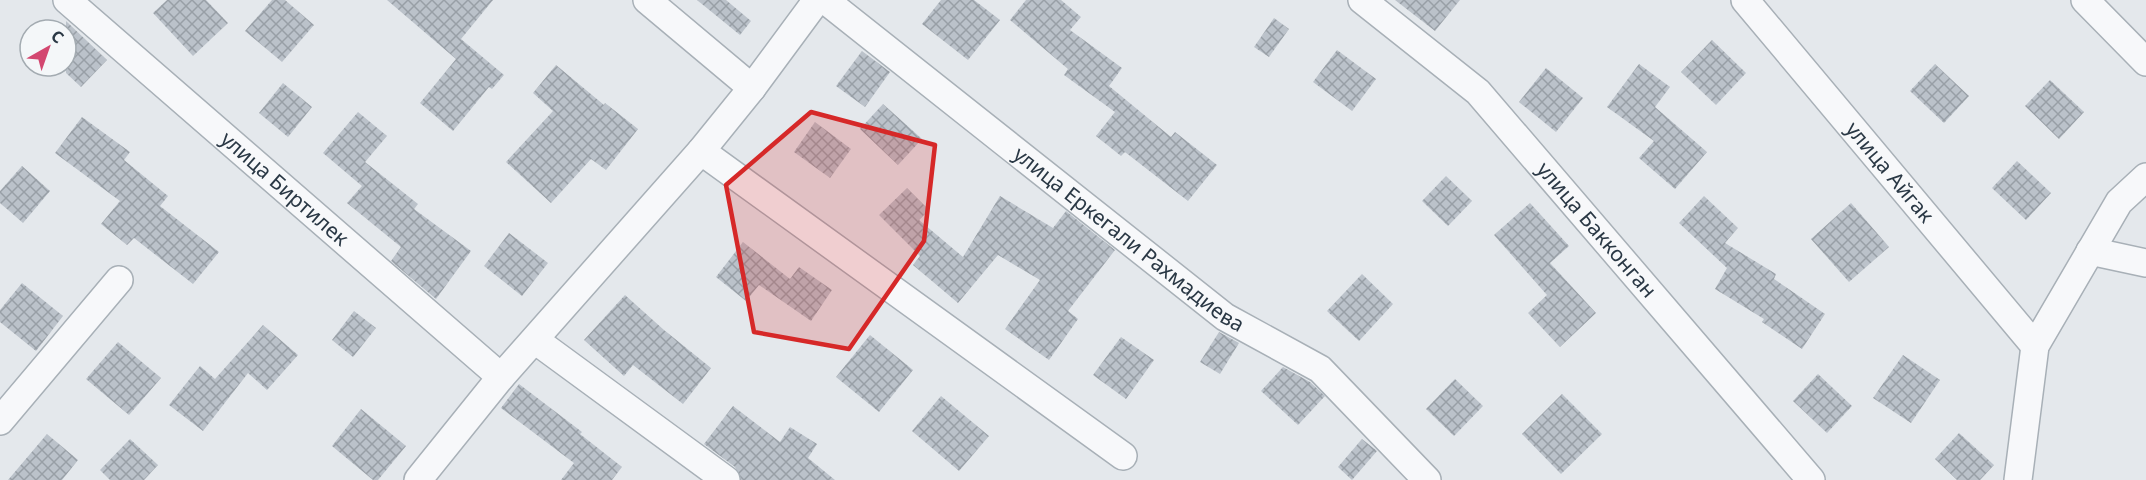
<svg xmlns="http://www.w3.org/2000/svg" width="2146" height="480" font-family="'Noto Sans',sans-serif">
<defs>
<pattern id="building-cross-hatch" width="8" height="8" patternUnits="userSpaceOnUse" patternTransform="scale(1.5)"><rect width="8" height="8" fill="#bbc2ca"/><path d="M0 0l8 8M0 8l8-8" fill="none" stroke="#989fa6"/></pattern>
</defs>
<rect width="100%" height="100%" fill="#e4e8ec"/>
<g fill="url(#building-cross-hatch)">
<path d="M 167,0 L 206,0 L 228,23 L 193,56 L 153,13 Z"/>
<path d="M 272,0 L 285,0 L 314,25 L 282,62 L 245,31 Z"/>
<path d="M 387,0 L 493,0 L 461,39 L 504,75 L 492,89 L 489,87 L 453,131 L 420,103 L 456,59 Z"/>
<path d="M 697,0 L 726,0 L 751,21 L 740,35 Z"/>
<path d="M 941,0 L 974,0 L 1000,20 L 968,60 L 922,24 Z"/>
<path d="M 1026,0 L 1061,0 L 1081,17 L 1070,30 L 1122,68 L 1109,86 L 1171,137 L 1175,132 L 1217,165 L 1188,201 L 1125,152 L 1121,156 L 1096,136 L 1115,112 L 1064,75 L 1068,69 L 1010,20 Z"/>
<path d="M 1395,0 L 1460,0 L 1435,31 Z"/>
<path d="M 1274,18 L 1289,29 L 1269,57 L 1254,47 Z"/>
<path d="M 66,21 L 107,60 L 81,87 L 66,73 Z"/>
<path d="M 1712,40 L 1746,73 L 1716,105 L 1681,72 Z"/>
<path d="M 1337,50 L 1376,79 L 1352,111 L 1313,82 Z"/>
<path d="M 862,51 L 890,72 L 865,107 L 836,86 Z"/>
<path d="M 1639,64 L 1670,87 L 1655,107 L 1707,152 L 1675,189 L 1639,158 L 1654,141 L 1607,107 Z"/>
<path d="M 1935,64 L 1969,96 L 1944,123 L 1910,91 Z"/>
<path d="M 556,65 L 604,105 L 605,103 L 638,129 L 606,170 L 591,159 L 551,203 L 506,162 L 553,111 L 533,93 Z"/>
<path d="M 1546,68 L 1583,98 L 1556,132 L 1519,102 Z"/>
<path d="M 2050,80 L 2084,112 L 2059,139 L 2025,106 Z"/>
<path d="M 283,83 L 312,107 L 288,137 L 259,113 Z"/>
<path d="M 883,104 L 922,139 L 898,165 L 860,129 Z"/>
<path d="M 358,112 L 387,136 L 365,162 L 418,204 L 414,209 L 471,251 L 436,299 L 391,261 L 401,247 L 347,203 L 362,186 L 323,153 Z"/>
<path d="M 82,117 L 130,152 L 124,160 L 168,196 L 160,206 L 219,252 L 193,284 L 134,238 L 127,245 L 101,224 L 120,201 L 55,153 Z"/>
<path d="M 815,122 L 851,149 L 830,178 L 794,152 Z"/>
<path d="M 2017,161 L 2051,193 L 2026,220 L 1992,188 Z"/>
<path d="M 22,166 L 50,191 L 23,223 L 0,203 L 0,191 Z"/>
<path d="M 1446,176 L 1472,201 L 1448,226 L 1422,201 Z"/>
<path d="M 907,188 L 929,210 L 919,220 L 963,257 L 1000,196 L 1053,228 L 1066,211 L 1115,250 L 1068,311 L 1078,319 L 1049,360 L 1005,329 L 1040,280 L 998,255 L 958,303 L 913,265 L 920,256 L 879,215 Z"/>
<path d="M 1704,196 L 1738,228 L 1725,243 L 1776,274 L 1774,279 L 1825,314 L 1802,349 L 1762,322 L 1764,319 L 1715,289 L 1727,268 L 1679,223 Z"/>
<path d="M 1530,203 L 1569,246 L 1550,263 L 1596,313 L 1560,347 L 1528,313 L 1547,295 L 1494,235 Z"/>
<path d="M 1851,203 L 1889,247 L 1849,282 L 1811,239 Z"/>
<path d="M 509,233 L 548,263 L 522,296 L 484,266 Z"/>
<path d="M 743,242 L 790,279 L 799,267 L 832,290 L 811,321 L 759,285 L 746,301 L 716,277 Z"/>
<path d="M 1362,274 L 1393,304 L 1359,341 L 1327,311 Z"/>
<path d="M 22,283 L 63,316 L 36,351 L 0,322 L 0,310 Z"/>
<path d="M 625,295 L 664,330 L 711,368 L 683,404 L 633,365 L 624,376 L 584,340 Z"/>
<path d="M 354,311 L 376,328 L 353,357 L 332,340 Z"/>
<path d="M 263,325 L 298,355 L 267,390 L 248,373 L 203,431 L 169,405 L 200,366 L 215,379 Z"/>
<path d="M 1219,332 L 1239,343 L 1220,374 L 1200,362 Z"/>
<path d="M 870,335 L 913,370 L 879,412 L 836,377 Z"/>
<path d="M 1121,337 L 1154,360 L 1126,399 L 1093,375 Z"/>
<path d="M 118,342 L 161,378 L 129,415 L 86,379 Z"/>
<path d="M 1903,355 L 1940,380 L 1911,423 L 1873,398 Z"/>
<path d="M 1283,367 L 1310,382 L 1325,396 L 1298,425 L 1261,391 Z"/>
<path d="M 1818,374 L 1852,406 L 1827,433 L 1793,401 Z"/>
<path d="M 1455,379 L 1483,406 L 1454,436 L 1426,409 Z"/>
<path d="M 519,384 L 582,432 L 580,434 L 622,467 L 612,480 L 561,480 L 574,463 L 501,408 Z"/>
<path d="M 1562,394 L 1602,434 L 1561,474 L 1522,434 Z"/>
<path d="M 941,396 L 989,436 L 959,471 L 912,431 Z"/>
<path d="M 733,406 L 780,442 L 790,427 L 817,444 L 808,458 L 835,480 L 741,480 L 735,467 L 704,444 Z"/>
<path d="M 361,409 L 406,446 L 378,480 L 373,480 L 332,446 Z"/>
<path d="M 1959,433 L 1994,465 L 1980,480 L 1957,480 L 1935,459 Z"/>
<path d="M 47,434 L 78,460 L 62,480 L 8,480 Z"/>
<path d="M 130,439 L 158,465 L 144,480 L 110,480 L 100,470 Z"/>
<path d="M 1362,439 L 1377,451 L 1352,480 L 1338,467 Z"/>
</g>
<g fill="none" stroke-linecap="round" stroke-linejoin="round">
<defs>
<g id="street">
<path id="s1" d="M 67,0 L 501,377"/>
<path d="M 647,0 L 752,88"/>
<path id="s2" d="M 825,0 L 1225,317 L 1320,369 L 1427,480"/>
<path id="s3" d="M 1362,0 L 1478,92 L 1811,480"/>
<path id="s4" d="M 1745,0 L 2035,346"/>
<path d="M 2085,0 L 2146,62"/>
<path d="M 701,151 L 1123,456"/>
<path d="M 2090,251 L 2146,263"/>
<path d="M 535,340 L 726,480"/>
<path d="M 0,421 L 119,280"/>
<path d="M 418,480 L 501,377 L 701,151 L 752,88 L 817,0"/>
<path d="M 2018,480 L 2035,346 L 2119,202 L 2146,177"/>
</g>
</defs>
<use href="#street" stroke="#a8b0b7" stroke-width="30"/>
<use href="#street" stroke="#f7f8fa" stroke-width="27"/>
</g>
<path fill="#d62828" fill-opacity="0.2" stroke="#d62828" stroke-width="4.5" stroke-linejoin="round" d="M 811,112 L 935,145 L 924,241 L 849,349 L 754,332 L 726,185 Z"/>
<g text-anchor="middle" stroke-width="5" stroke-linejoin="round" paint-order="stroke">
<g font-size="21" fill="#2a3845" stroke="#f4f7f9">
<text dy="7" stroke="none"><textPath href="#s4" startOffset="225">улица Айгак</textPath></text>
<text dy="7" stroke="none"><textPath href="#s1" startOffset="288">улица Биртилек</textPath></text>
<text dy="7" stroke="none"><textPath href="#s3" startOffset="330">улица Бакконган</textPath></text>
<text dy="7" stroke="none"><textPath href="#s2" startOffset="387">улица Еркегали Рахмадиева</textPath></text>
</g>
</g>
<g transform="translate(48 48) rotate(40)"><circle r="28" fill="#f4f7f9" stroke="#a3abb1" stroke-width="1.5"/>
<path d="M0-4.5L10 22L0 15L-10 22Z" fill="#d34770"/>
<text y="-9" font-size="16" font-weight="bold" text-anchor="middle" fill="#2a3845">С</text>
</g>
</svg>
